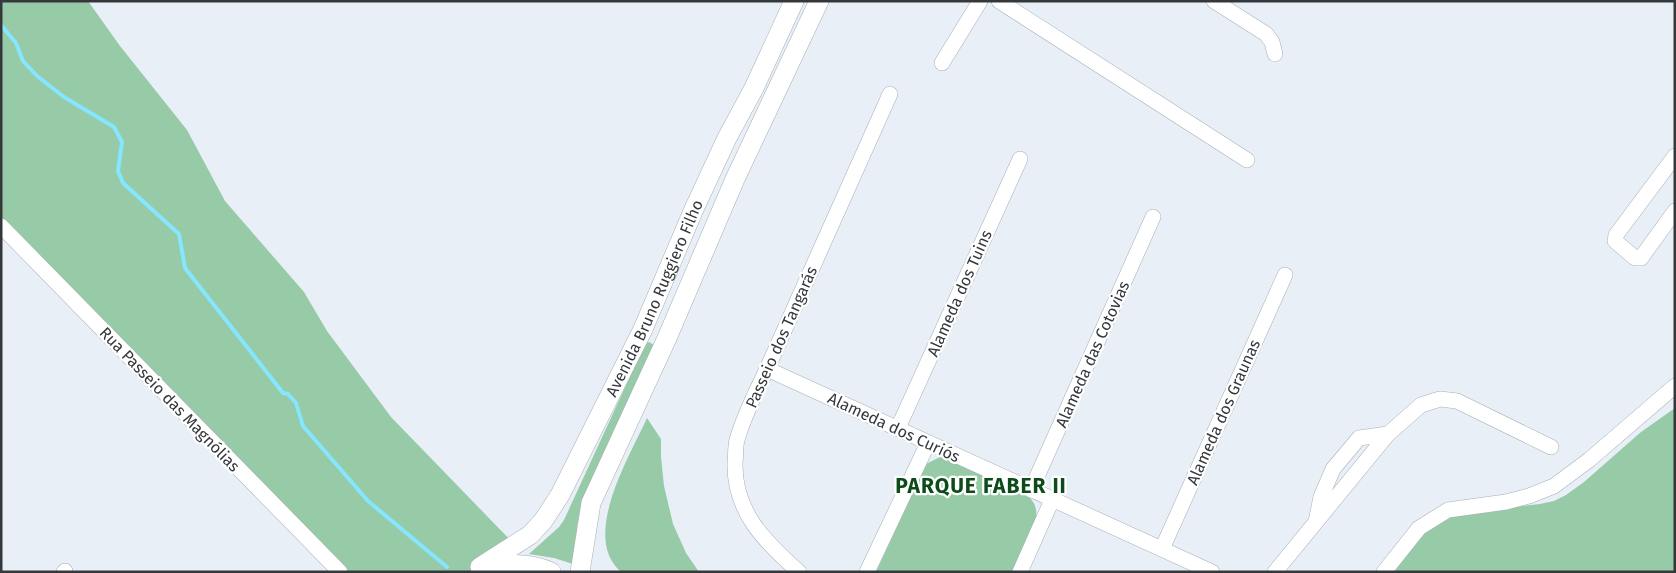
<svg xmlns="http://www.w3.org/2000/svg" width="1676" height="573" font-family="'Fira Sans',sans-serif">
<rect width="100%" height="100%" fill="#e8eff7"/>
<g fill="#97caa7">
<path d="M 1,1 L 88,1 L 120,46 L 187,130 L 225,201 L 304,292 L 327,331 L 391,417 L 515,545 L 475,572 L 340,572 L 1,226 Z"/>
<path d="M 649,342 L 654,345 L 582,505 L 577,526 L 576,565 L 554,558 L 529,554 L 559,527 L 564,520 L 645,344 Z"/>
<path d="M 1675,408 L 1675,572 L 1392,572 L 1424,533 L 1446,519 L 1460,513 L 1540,504 L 1554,501 L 1566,495 L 1584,482 L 1641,432 Z"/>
<path d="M 647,418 L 661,439 L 661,457 L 664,486 L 673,524 L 686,553 L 699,572 L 621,572 C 580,537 630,456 647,418 Z"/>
<path d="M 940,457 L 947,457 L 1029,497 C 1036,504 1037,510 1036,520 L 1013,572 L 876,572 L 926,464 Z"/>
</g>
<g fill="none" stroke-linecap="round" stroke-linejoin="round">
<path stroke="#86e6ff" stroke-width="4" d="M 1,25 L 16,43 L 23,61 L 37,76 L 64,97 L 114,127 L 122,142 L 118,171 L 123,183 L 179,234 L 185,268 L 283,393 L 288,394 L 296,403 L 303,426 L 368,501 L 447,567"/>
<defs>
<g id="minor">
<path d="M 999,1 L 1247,160"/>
<path d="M 1214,1 L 1266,34 L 1272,42 L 1275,54"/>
<path d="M 942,63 L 980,1"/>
<path d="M 1675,156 L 1616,235 L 1615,241 L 1635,258 L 1641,258 L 1675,211"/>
<path d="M 1,226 L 340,572"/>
<path d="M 767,369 L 1212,572"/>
<path d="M 898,428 L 1020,159"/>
<path d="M 1031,490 L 1153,217"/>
<path d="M 1316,522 L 1321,497 L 1333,469 L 1359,438 L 1388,434"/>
<path d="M 1162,549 L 1285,275"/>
<path d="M 64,572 L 65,571"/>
<path d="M 799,572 C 765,542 734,512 735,463 C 736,456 735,447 737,440 C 744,415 756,392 767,369 L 890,94"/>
<path d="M 867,572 L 928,443"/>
<path d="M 1020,572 L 1052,500"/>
<path d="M 1275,572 L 1388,434 L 1421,405 L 1440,399 L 1457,401 L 1551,447"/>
<path d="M 1384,572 L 1419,528 L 1448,510 L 1506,502 L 1529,496 L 1554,486 L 1589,460 L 1675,386"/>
</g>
<g id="major">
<path id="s1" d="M 480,567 L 530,535 L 543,521 L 560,495 L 643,329 L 694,209 L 727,138 L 754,88 L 794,1"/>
<path d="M 486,567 C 508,564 530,562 551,572"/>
<path d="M 580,572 L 591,503 L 667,338 L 735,179 L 819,1"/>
</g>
</defs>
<use href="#minor" stroke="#a8afb6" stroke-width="16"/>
<use href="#major" stroke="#a8afb6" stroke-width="20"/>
<use href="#minor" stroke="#fff" stroke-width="15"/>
<use href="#major" stroke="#fff" stroke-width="19"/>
</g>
<g text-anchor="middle" stroke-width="4.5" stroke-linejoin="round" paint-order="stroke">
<g font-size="16" fill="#35383b" stroke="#fff">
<text transform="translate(959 293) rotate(-66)" y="6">Alameda dos Tuins</text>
<text dy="6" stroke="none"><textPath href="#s1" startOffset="328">Avenida Bruno Ruggiero Filho</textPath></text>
<text transform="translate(781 337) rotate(-66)" y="6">Passeio dos Tangarás</text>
<text transform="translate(1092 354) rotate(-66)" y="6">Alameda das Cotovias</text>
<text transform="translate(170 399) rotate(46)" y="6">Rua Passeio das Magnólias</text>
<text transform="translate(1223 412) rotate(-66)" y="6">Alameda dos Graunas</text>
<text transform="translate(894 427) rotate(25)" y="6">Alameda dos Curiós</text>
</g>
<g font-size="21" font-weight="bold" letter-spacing="1" fill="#0c4b1a" stroke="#fff">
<text x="981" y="493">PARQUE FABER II</text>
</g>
</g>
<rect width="1676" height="573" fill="none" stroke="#35383b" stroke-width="5"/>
</svg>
